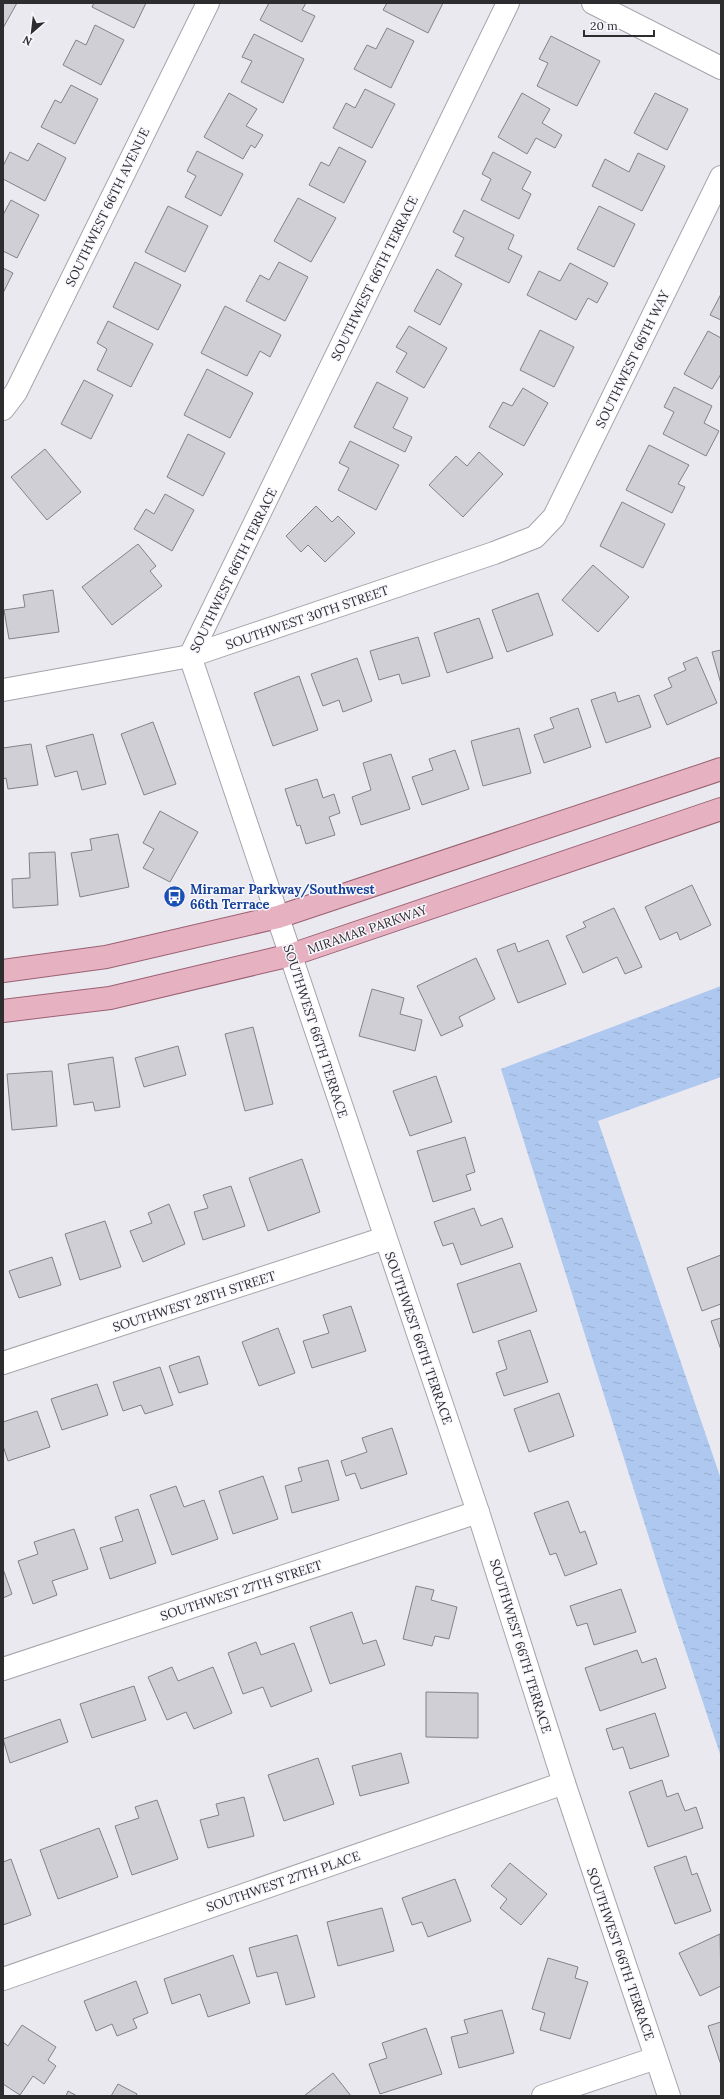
<svg xmlns="http://www.w3.org/2000/svg" width="724" height="2099" font-family="Lora,serif">
<defs>
<pattern id="water-ripples" width="26" height="14" patternUnits="userSpaceOnUse"><rect width="26" height="14" fill="#aec8f0"/><path d="M2 4q2-2 4 0t4 0M15 11q2-2 4 0t4 0" fill="none" stroke="#96acce"/></pattern>
</defs>
<rect width="100%" height="100%" fill="#ebe9f0"/>
<path fill="url(#water-ripples)" d="M 721,986 L 721,1077 L 598,1121 L 721,1479 L 721,1757 L 664,1585 L 501,1069 Z"/>
<g fill="#d0cfd5" stroke="#838288">
<path d="M 3,3 L 17,3 L 3,28 Z"/>
<path d="M 94,3 L 146,3 L 134,28 L 92,7 Z"/>
<path d="M 269,3 L 306,3 L 302,10 L 315,16 L 302,42 L 260,20 Z"/>
<path d="M 387,3 L 443,3 L 428,33 L 383,10 Z"/>
<path d="M 95,25 L 124,40 L 101,85 L 63,65 L 76,40 L 86,45 Z"/>
<path d="M 387,28 L 414,41 L 391,88 L 354,69 L 367,45 L 376,49 Z"/>
<path d="M 254,34 L 304,59 L 283,103 L 241,82 L 252,61 L 242,57 Z"/>
<path d="M 551,36 L 600,61 L 577,106 L 537,86 L 548,63 L 539,59 Z"/>
<path d="M 71,85 L 98,99 L 75,144 L 41,127 L 55,100 L 61,103 Z"/>
<path d="M 365,89 L 395,104 L 372,148 L 333,128 L 346,103 L 355,108 Z"/>
<path d="M 229,93 L 257,109 L 246,126 L 263,135 L 255,148 L 251,145 L 243,159 L 204,137 Z"/>
<path d="M 522,93 L 550,109 L 542,123 L 562,135 L 555,148 L 536,138 L 527,154 L 498,137 Z"/>
<path d="M 655,93 L 688,109 L 667,150 L 634,133 Z"/>
<path d="M 38,143 L 66,158 L 45,201 L 3,179 L 3,166 L 10,152 L 28,161 Z"/>
<path d="M 339,147 L 366,161 L 344,203 L 309,185 L 321,162 L 329,166 Z"/>
<path d="M 197,151 L 243,174 L 221,216 L 185,197 L 196,176 L 187,171 Z"/>
<path d="M 493,152 L 531,172 L 522,189 L 531,194 L 519,219 L 481,200 L 491,179 L 482,174 Z"/>
<path d="M 638,153 L 665,166 L 642,211 L 592,186 L 605,159 L 629,172 Z"/>
<path d="M 298,198 L 336,218 L 311,262 L 274,241 Z"/>
<path d="M 11,200 L 39,215 L 17,258 L 3,251 L 3,215 Z"/>
<path d="M 168,206 L 208,226 L 185,272 L 145,252 Z"/>
<path d="M 599,206 L 635,224 L 614,267 L 577,249 Z"/>
<path d="M 464,210 L 514,235 L 508,249 L 522,256 L 509,283 L 455,256 L 464,238 L 453,232 Z"/>
<path d="M 135,262 L 181,285 L 158,330 L 113,307 Z"/>
<path d="M 279,262 L 308,277 L 285,321 L 246,301 L 260,275 L 269,280 Z"/>
<path d="M 570,263 L 608,283 L 597,303 L 588,298 L 576,320 L 527,295 L 539,271 L 560,281 Z"/>
<path d="M 3,268 L 13,273 L 3,293 Z"/>
<path d="M 437,269 L 462,284 L 440,325 L 414,311 Z"/>
<path d="M 721,294 L 721,320 L 710,315 Z"/>
<path d="M 225,306 L 281,335 L 270,357 L 260,351 L 247,376 L 201,353 Z"/>
<path d="M 108,321 L 153,344 L 131,387 L 97,370 L 107,349 L 97,343 Z"/>
<path d="M 409,326 L 447,348 L 424,388 L 396,372 L 407,353 L 396,347 Z"/>
<path d="M 540,330 L 574,347 L 554,387 L 520,370 Z"/>
<path d="M 708,331 L 721,338 L 721,374 L 712,389 L 684,374 Z"/>
<path d="M 207,369 L 253,393 L 230,438 L 184,415 Z"/>
<path d="M 84,380 L 113,395 L 91,439 L 61,424 Z"/>
<path d="M 377,382 L 408,398 L 393,428 L 412,437 L 405,452 L 354,427 Z"/>
<path d="M 674,387 L 712,406 L 704,423 L 719,431 L 706,456 L 663,434 L 674,412 L 664,407 Z"/>
<path d="M 523,388 L 548,403 L 524,446 L 489,427 L 503,402 L 512,406 Z"/>
<path d="M 188,434 L 225,453 L 203,496 L 167,477 Z"/>
<path d="M 350,441 L 399,465 L 376,510 L 338,490 L 349,468 L 339,463 Z"/>
<path d="M 649,445 L 689,465 L 678,484 L 685,487 L 672,513 L 626,490 Z"/>
<path d="M 45,449 L 81,492 L 47,520 L 11,477 Z"/>
<path d="M 479,452 L 503,474 L 463,517 L 429,485 L 456,456 L 467,466 Z"/>
<path d="M 165,494 L 194,510 L 172,551 L 134,529 L 146,509 L 154,514 Z"/>
<path d="M 622,502 L 665,524 L 643,568 L 600,546 Z"/>
<path d="M 316,506 L 332,522 L 338,516 L 355,533 L 325,562 L 308,545 L 301,552 L 286,536 Z"/>
<path d="M 138,544 L 156,566 L 150,571 L 162,586 L 112,625 L 82,587 Z"/>
<path d="M 593,565 L 629,597 L 598,632 L 562,600 Z"/>
<path d="M 53,590 L 59,632 L 9,639 L 4,610 L 25,607 L 23,595 Z"/>
<path d="M 538,593 L 553,635 L 507,652 L 492,610 Z"/>
<path d="M 479,618 L 493,658 L 447,673 L 434,633 Z"/>
<path d="M 418,637 L 430,676 L 402,684 L 399,674 L 379,680 L 370,651 Z"/>
<path d="M 721,650 L 721,684 L 712,652 Z"/>
<path d="M 697,657 L 717,703 L 667,725 L 654,695 L 672,687 L 668,678 L 686,670 L 683,663 Z"/>
<path d="M 357,658 L 372,701 L 343,712 L 339,700 L 323,706 L 311,674 Z"/>
<path d="M 299,676 L 318,730 L 273,746 L 254,693 Z"/>
<path d="M 615,692 L 618,702 L 639,695 L 651,727 L 606,743 L 591,700 Z"/>
<path d="M 578,708 L 591,747 L 544,763 L 534,735 L 554,728 L 550,718 Z"/>
<path d="M 153,722 L 176,784 L 144,795 L 121,734 Z"/>
<path d="M 519,728 L 531,773 L 483,786 L 471,741 Z"/>
<path d="M 93,734 L 106,784 L 82,790 L 77,771 L 55,777 L 46,746 Z"/>
<path d="M 31,744 L 38,785 L 8,789 L 6,778 L 3,779 L 3,748 Z"/>
<path d="M 455,750 L 469,789 L 422,805 L 412,777 L 433,770 L 429,759 Z"/>
<path d="M 391,754 L 410,809 L 361,825 L 352,797 L 371,790 L 363,763 Z"/>
<path d="M 317,779 L 323,798 L 334,794 L 340,813 L 329,817 L 335,835 L 306,844 L 300,825 L 297,826 L 285,789 Z"/>
<path d="M 160,811 L 198,832 L 170,882 L 143,868 L 154,849 L 143,843 Z"/>
<path d="M 118,834 L 129,887 L 80,897 L 71,853 L 92,850 L 90,839 Z"/>
<path d="M 55,852 L 58,905 L 13,908 L 12,879 L 30,878 L 29,853 Z"/>
<path d="M 692,885 L 711,925 L 680,940 L 677,932 L 660,940 L 645,907 Z"/>
<path d="M 614,908 L 642,967 L 625,974 L 617,957 L 583,973 L 566,936 L 586,927 L 583,922 Z"/>
<path d="M 548,940 L 566,984 L 518,1003 L 497,950 L 515,943 L 518,952 Z"/>
<path d="M 476,958 L 495,999 L 459,1017 L 463,1026 L 441,1036 L 417,986 Z"/>
<path d="M 372,989 L 404,998 L 400,1014 L 422,1020 L 415,1051 L 359,1036 Z"/>
<path d="M 253,1027 L 273,1104 L 245,1111 L 225,1034 Z"/>
<path d="M 178,1046 L 186,1075 L 144,1087 L 135,1058 Z"/>
<path d="M 113,1057 L 120,1107 L 95,1111 L 93,1102 L 74,1105 L 68,1064 Z"/>
<path d="M 52,1071 L 57,1126 L 12,1130 L 7,1074 Z"/>
<path d="M 436,1076 L 452,1122 L 410,1136 L 393,1091 Z"/>
<path d="M 465,1137 L 475,1172 L 466,1175 L 471,1190 L 433,1202 L 417,1151 Z"/>
<path d="M 302,1159 L 320,1212 L 268,1231 L 249,1178 Z"/>
<path d="M 231,1186 L 245,1226 L 203,1240 L 194,1212 L 208,1208 L 203,1195 Z"/>
<path d="M 169,1204 L 185,1244 L 143,1262 L 130,1231 L 152,1223 L 148,1213 Z"/>
<path d="M 474,1208 L 481,1226 L 502,1218 L 513,1247 L 461,1265 L 453,1243 L 443,1246 L 434,1222 Z"/>
<path d="M 105,1221 L 121,1267 L 80,1280 L 65,1234 Z"/>
<path d="M 721,1255 L 721,1304 L 702,1311 L 687,1268 Z"/>
<path d="M 52,1257 L 61,1285 L 19,1298 L 9,1271 Z"/>
<path d="M 520,1263 L 537,1311 L 473,1333 L 457,1284 Z"/>
<path d="M 351,1306 L 366,1351 L 312,1368 L 303,1341 L 329,1333 L 323,1315 Z"/>
<path d="M 721,1318 L 721,1350 L 711,1321 Z"/>
<path d="M 278,1328 L 295,1373 L 259,1386 L 242,1342 Z"/>
<path d="M 530,1330 L 548,1382 L 504,1396 L 496,1373 L 507,1369 L 498,1341 Z"/>
<path d="M 199,1356 L 208,1384 L 179,1393 L 169,1366 Z"/>
<path d="M 160,1367 L 173,1405 L 145,1414 L 141,1405 L 123,1411 L 113,1382 Z"/>
<path d="M 97,1384 L 108,1415 L 62,1430 L 51,1399 Z"/>
<path d="M 559,1393 L 574,1436 L 529,1452 L 514,1409 Z"/>
<path d="M 37,1411 L 50,1447 L 8,1461 L 3,1446 L 3,1422 Z"/>
<path d="M 392,1428 L 407,1474 L 361,1489 L 355,1473 L 346,1476 L 341,1461 L 367,1452 L 362,1438 Z"/>
<path d="M 328,1460 L 339,1500 L 292,1513 L 285,1486 L 302,1481 L 298,1468 Z"/>
<path d="M 263,1476 L 278,1519 L 233,1534 L 219,1491 Z"/>
<path d="M 176,1486 L 184,1507 L 204,1500 L 218,1539 L 172,1555 L 150,1495 Z"/>
<path d="M 568,1501 L 580,1533 L 585,1531 L 597,1564 L 565,1576 L 556,1553 L 550,1555 L 534,1513 Z"/>
<path d="M 138,1509 L 156,1563 L 110,1579 L 100,1548 L 123,1541 L 115,1517 Z"/>
<path d="M 74,1529 L 88,1569 L 52,1581 L 57,1595 L 33,1604 L 18,1561 L 38,1554 L 34,1542 Z"/>
<path d="M 3,1569 L 12,1594 L 3,1598 Z"/>
<path d="M 416,1586 L 434,1590 L 431,1600 L 457,1607 L 449,1639 L 435,1636 L 432,1646 L 403,1639 Z"/>
<path d="M 621,1589 L 636,1632 L 594,1645 L 587,1623 L 577,1626 L 570,1606 Z"/>
<path d="M 352,1612 L 363,1644 L 376,1640 L 385,1665 L 330,1684 L 310,1627 Z"/>
<path d="M 256,1642 L 261,1655 L 294,1643 L 312,1691 L 271,1707 L 263,1687 L 243,1694 L 228,1653 Z"/>
<path d="M 637,1650 L 642,1663 L 656,1658 L 666,1688 L 600,1711 L 585,1668 Z"/>
<path d="M 172,1667 L 178,1681 L 213,1667 L 232,1713 L 194,1729 L 186,1712 L 167,1720 L 148,1677 Z"/>
<path d="M 134,1686 L 146,1720 L 92,1738 L 80,1704 Z"/>
<path d="M 426,1692 L 478,1693 L 478,1738 L 426,1737 Z"/>
<path d="M 655,1713 L 669,1756 L 630,1769 L 623,1747 L 613,1750 L 606,1729 Z"/>
<path d="M 60,1719 L 68,1742 L 10,1763 L 3,1739 Z"/>
<path d="M 401,1753 L 409,1783 L 360,1796 L 352,1766 Z"/>
<path d="M 318,1758 L 334,1804 L 284,1821 L 268,1775 Z"/>
<path d="M 662,1780 L 667,1797 L 678,1793 L 685,1811 L 696,1807 L 703,1828 L 648,1847 L 629,1792 Z"/>
<path d="M 244,1797 L 254,1836 L 208,1848 L 200,1820 L 219,1815 L 216,1804 Z"/>
<path d="M 157,1800 L 178,1859 L 132,1875 L 115,1826 L 139,1818 L 135,1807 Z"/>
<path d="M 99,1828 L 118,1877 L 58,1899 L 40,1850 Z"/>
<path d="M 686,1856 L 692,1875 L 697,1873 L 711,1911 L 675,1924 L 654,1867 Z"/>
<path d="M 11,1859 L 31,1915 L 3,1925 L 3,1862 Z"/>
<path d="M 510,1863 L 547,1894 L 521,1925 L 500,1908 L 507,1899 L 491,1886 Z"/>
<path d="M 455,1879 L 471,1921 L 428,1937 L 422,1922 L 412,1925 L 402,1898 Z"/>
<path d="M 382,1908 L 394,1951 L 338,1966 L 327,1922 Z"/>
<path d="M 720,1934 L 721,1986 L 700,1996 L 679,1953 Z"/>
<path d="M 297,1935 L 315,1997 L 286,2005 L 277,1972 L 257,1977 L 249,1948 Z"/>
<path d="M 233,1955 L 250,2003 L 208,2017 L 200,1994 L 172,2004 L 164,1979 Z"/>
<path d="M 548,1958 L 578,1967 L 575,1978 L 588,1982 L 570,2039 L 540,2030 L 545,2013 L 532,2009 Z"/>
<path d="M 136,1981 L 148,2013 L 133,2019 L 137,2028 L 117,2036 L 112,2024 L 96,2031 L 84,2001 Z"/>
<path d="M 502,2010 L 514,2053 L 459,2068 L 451,2037 L 468,2033 L 464,2020 Z"/>
<path d="M 721,2022 L 721,2065 L 708,2026 Z"/>
<path d="M 22,2025 L 56,2047 L 48,2060 L 56,2066 L 44,2084 L 33,2076 L 20,2095 L 3,2084 L 3,2042 L 8,2046 Z"/>
<path d="M 426,2028 L 442,2074 L 380,2094 L 369,2064 L 387,2058 L 382,2043 Z"/>
<path d="M 333,2073 L 351,2096 L 304,2096 Z"/>
<path d="M 118,2084 L 137,2094 L 136,2096 L 111,2096 Z"/>
<path d="M 68,2091 L 77,2096 L 66,2096 Z"/>
</g>
<g fill="none" stroke-linecap="round" stroke-linejoin="round">
<defs>
<g id="minor">
<path d="M 508,3 L 190,656 L 478,1512 L 564,1783 L 669,2096"/>
<path d="M 593,3 L 721,68"/>
<path d="M 3,409 L 16,392 L 208,3"/>
<path d="M 3,690 L 190,656 L 494,553 L 535,537 L 554,517 L 721,177"/>
<path d="M 3,1363 L 385,1238"/>
<path d="M 3,1669 L 478,1512"/>
<path d="M 3,1979 L 564,1783"/>
<path d="M 543,2096 L 656,2058"/>
</g>
<g id="major">
<path d="M 3,971 L 106,957 L 278,917 L 721,769"/>
<path d="M 3,1011 L 110,998 L 291,955 L 721,809"/>
</g>
</defs>
<use href="#minor" stroke="#a5a4aa" stroke-width="24"/>
<use href="#major" stroke="#9a6173" stroke-width="24"/>
<use href="#minor" stroke="#fff" stroke-width="22"/>
<use href="#major" stroke="#e6b1c1" stroke-width="22"/>
</g>
<defs>
<symbol id="bus-disc" viewBox="-11 -11 22 22"><circle r="9.5" fill="#1a4fb4" stroke="#f8f7fd"/><path d="M-5-6H5V4H4V6H2V4H-2V6H-4V4H-5ZM-3.5-4V0h7V-4ZM-3.5 1.2v1.5H-2V1.2ZM2 1.2v1.5H3.5V1.2Z" fill="#fff"/></symbol>
</defs>
<g fill-rule="evenodd">
<use href="#bus-disc" x="162" y="884" width="25" height="25"/>
</g>
<g text-anchor="middle" stroke-width="3" stroke-linejoin="round" paint-order="stroke">
<g font-size="13" fill="#2d2d2f" stroke="#f8f7fd">
<text transform="translate(107 207) rotate(-64)" y="5">SOUTHWEST 66TH AVENUE</text>
<text transform="translate(374 278) rotate(-64)" y="5">SOUTHWEST 66TH TERRACE</text>
<text transform="translate(632 359) rotate(-64)" y="5">SOUTHWEST 66TH WAY</text>
<text transform="translate(233 570) rotate(-64)" y="5">SOUTHWEST 66TH TERRACE</text>
<text transform="translate(307 617) rotate(-19)" y="5">SOUTHWEST 30TH STREET</text>
<text transform="translate(367 929) rotate(-19)" y="5">MIRAMAR PARKWAY</text>
<text transform="translate(316 1031) rotate(72)" y="5">SOUTHWEST 66TH TERRACE</text>
<text transform="translate(194 1301) rotate(-18)" y="5">SOUTHWEST 28TH STREET</text>
<text transform="translate(419 1338) rotate(71)" y="5">SOUTHWEST 66TH TERRACE</text>
<text transform="translate(241 1590) rotate(-18)" y="5">SOUTHWEST 27TH STREET</text>
<text transform="translate(521 1646) rotate(73)" y="5">SOUTHWEST 66TH TERRACE</text>
<text transform="translate(283 1881) rotate(-19)" y="5">SOUTHWEST 27TH PLACE</text>
<text transform="translate(621 1954) rotate(71)" y="5">SOUTHWEST 66TH TERRACE</text>
</g>
<g font-size="13" font-weight="bold" fill="#164399" stroke="#f8f7fd" text-anchor="start">
<text x="190" y="894">Miramar Parkway/Southwest<tspan x="190" dy="15">66th Terrace</tspan></text>
</g>
</g>
<rect width="724" height="2099" fill="none" stroke="#2d2d2f" stroke-width="8"/>
<g transform="translate(32 32) rotate(208)" stroke="#f8f7fd" stroke-width="3" paint-order="stroke">
<path d="M0-3L7 15L0 10L-7 15Z" fill="#2d2d2f"/>
<text y="-6" font-size="11" font-weight="bold" text-anchor="middle" fill="#2d2d2f">N</text>
</g>
<path d="M584 30v6h70v-6" fill="none" stroke="#2d2d2f" stroke-width="2"/>
<text x="590" y="30" font-size="12" fill="#2d2d2f" stroke="#f8f7fd" stroke-width="3" paint-order="stroke">20 m</text>
</svg>
